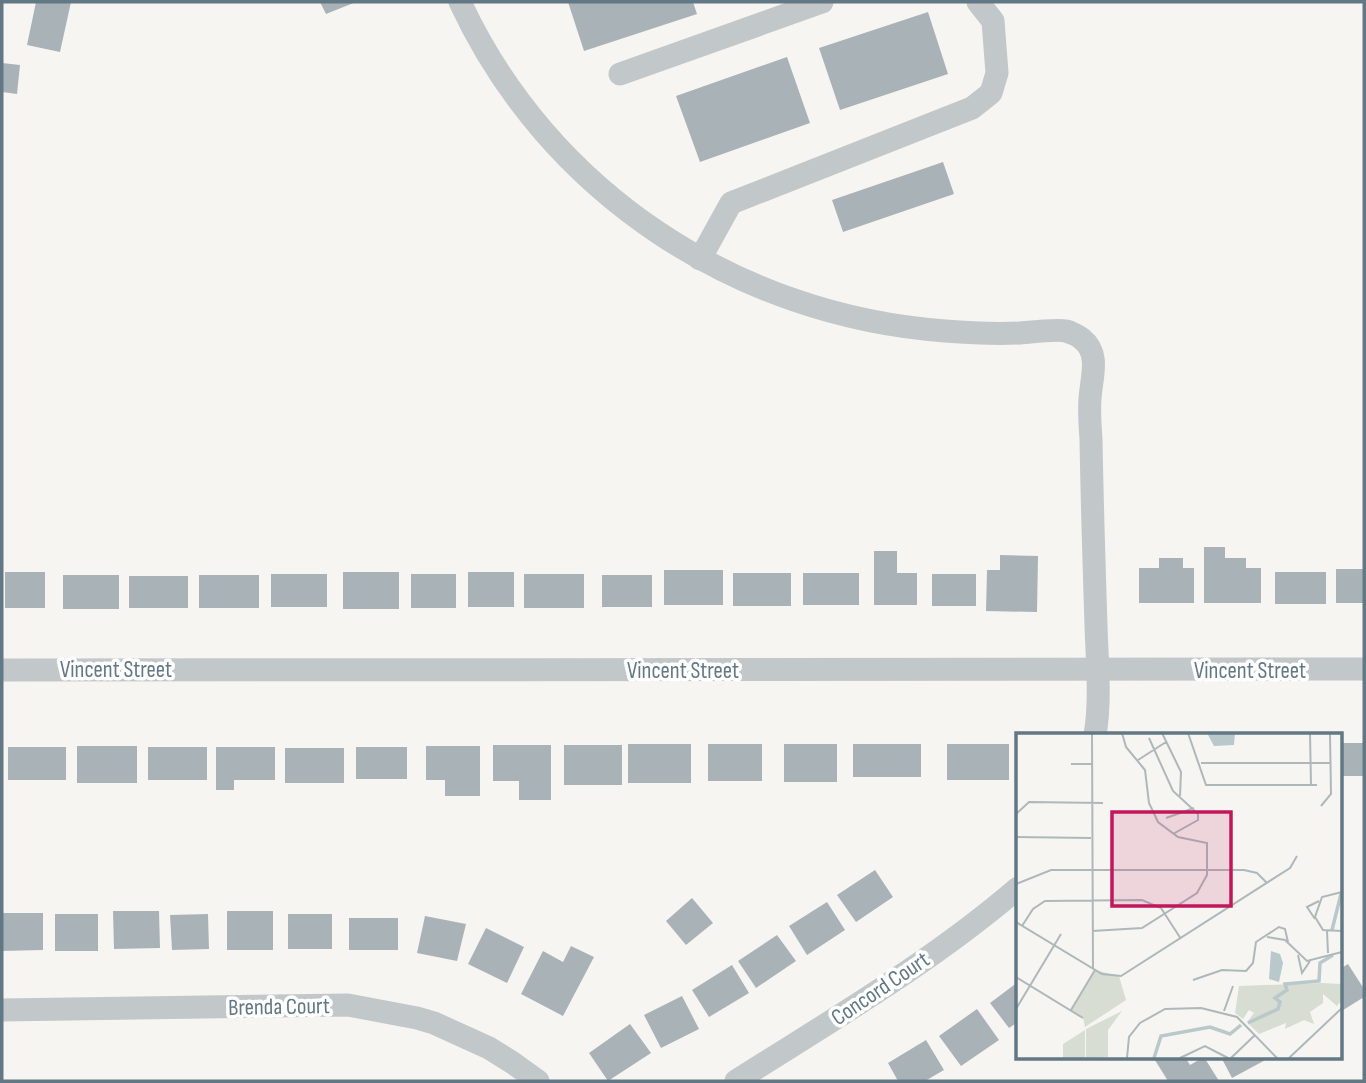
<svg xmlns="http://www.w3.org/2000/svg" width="1366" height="1083" font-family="'Sofia Sans Condensed',sans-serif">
<rect width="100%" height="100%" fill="#f6f5f1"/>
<g fill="#a9b3b7">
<path d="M 36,2 L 71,2 L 60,52 L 27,45 Z"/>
<path d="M 320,2 L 356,2 L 326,14 Z"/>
<path d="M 568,2 L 693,2 L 697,14 L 584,51 Z"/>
<path d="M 928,12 L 948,74 L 840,110 L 819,48 Z"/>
<path d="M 787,57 L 810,123 L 700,162 L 676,96 Z"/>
<path d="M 2,63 L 20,65 L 17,94 L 2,92 Z"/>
<path d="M 943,162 L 954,194 L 843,232 L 832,200 Z"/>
<path d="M 1204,547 L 1225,547 L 1225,558 L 1246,558 L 1246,568 L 1261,568 L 1261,603 L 1204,603 Z"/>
<path d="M 874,551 L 897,551 L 897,573 L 917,573 L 917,605 L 874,605 Z"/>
<path d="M 1000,555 L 1038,556 L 1037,612 L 986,611 L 987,570 L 1000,570 Z"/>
<path d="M 1159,558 L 1183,558 L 1183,568 L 1194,568 L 1194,603 L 1139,603 L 1139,568 L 1159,568 Z"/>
<rect x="1336" y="569" width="28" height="34"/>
<rect x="664" y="570" width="59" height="35"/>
<rect x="5" y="572" width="40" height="36"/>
<rect x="343" y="572" width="56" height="37"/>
<rect x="468" y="572" width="46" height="35"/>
<rect x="1275" y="572" width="51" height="32"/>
<rect x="733" y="573" width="58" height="33"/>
<rect x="803" y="573" width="56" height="32"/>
<rect x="271" y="574" width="56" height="33"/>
<rect x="411" y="574" width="45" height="34"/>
<rect x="524" y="574" width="60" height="34"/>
<rect x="932" y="574" width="44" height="32"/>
<rect x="63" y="575" width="56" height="34"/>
<rect x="199" y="575" width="60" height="33"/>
<rect x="602" y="575" width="50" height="32"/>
<rect x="129" y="576" width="59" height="32"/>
<rect x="1340" y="743" width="24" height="33"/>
<rect x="628" y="744" width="63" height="39"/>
<rect x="708" y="744" width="54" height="37"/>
<rect x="784" y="744" width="53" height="38"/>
<rect x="853" y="744" width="68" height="33"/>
<rect x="947" y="744" width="62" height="36"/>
<path d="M 493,745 L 551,745 L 551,800 L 519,800 L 519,781 L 493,781 Z"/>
<rect x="564" y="745" width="58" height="40"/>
<rect x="77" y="746" width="60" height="37"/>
<path d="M 426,746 L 480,746 L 480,796 L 445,796 L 445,780 L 426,780 Z"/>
<rect x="8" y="747" width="58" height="33"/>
<rect x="148" y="747" width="59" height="33"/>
<path d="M 216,747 L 275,747 L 275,780 L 234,780 L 234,790 L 216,790 Z"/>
<rect x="356" y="747" width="51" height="32"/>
<rect x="285" y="748" width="59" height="35"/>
<path d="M 875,870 L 893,897 L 856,922 L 837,895 Z"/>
<path d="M 692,898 L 713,923 L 686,945 L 666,921 Z"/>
<path d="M 827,902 L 845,930 L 807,955 L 789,926 Z"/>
<path d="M 113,911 L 159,911 L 160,948 L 114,949 Z"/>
<rect x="227" y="911" width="46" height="39"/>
<path d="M 2,913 L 43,913 L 43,950 L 2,951 Z"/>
<rect x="55" y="914" width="43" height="37"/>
<path d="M 208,914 L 209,949 L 172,950 L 170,915 Z"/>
<rect x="288" y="914" width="44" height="35"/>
<path d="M 425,916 L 466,924 L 457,961 L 417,953 Z"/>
<rect x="349" y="918" width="49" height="32"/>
<path d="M 486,928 L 524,947 L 507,983 L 468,964 Z"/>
<path d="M 777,935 L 796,961 L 756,988 L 738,961 Z"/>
<path d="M 571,946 L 594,957 L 563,1016 L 521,994 L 543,951 L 563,962 Z"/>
<path d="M 1348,964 L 1364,989 L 1364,997 L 1340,1012 L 1340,969 Z"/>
<path d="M 732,965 L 749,993 L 709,1017 L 692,990 Z"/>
<path d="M 1018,982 L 1018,1022 L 1009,1028 L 990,1003 Z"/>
<path d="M 682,996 L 699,1029 L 661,1048 L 644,1015 Z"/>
<path d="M 977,1009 L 999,1040 L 961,1066 L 939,1036 Z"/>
<path d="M 630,1024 L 651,1053 L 608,1081 L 589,1053 Z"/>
<path d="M 926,1040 L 944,1070 L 925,1081 L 898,1081 L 888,1063 Z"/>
<path d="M 1153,1057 L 1185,1057 L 1190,1065 L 1204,1057 L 1219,1081 L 1168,1081 Z"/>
<path d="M 1221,1057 L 1271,1057 L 1232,1078 Z"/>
</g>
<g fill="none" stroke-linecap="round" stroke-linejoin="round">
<g stroke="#c2c7c9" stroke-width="23">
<path d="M 460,2 C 548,192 737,316 945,331 C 970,333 995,334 1020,333 C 1031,332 1057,329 1066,331 C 1070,332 1079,336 1082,339 C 1101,354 1091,378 1090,399 C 1089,412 1090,426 1091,439 C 1092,501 1094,563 1096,625 C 1097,660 1101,701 1095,735"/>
<path d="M 620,74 L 822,2"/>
<path d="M 700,259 L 731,203 L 972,108 L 991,93 L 997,73 L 993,21 L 978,2"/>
<path d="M 2,670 L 1364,669"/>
<path d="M 2,1010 L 348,1005 L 417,1018 L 434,1023 L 489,1048 L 513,1063 L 538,1081"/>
<path d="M 736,1081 C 832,1020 932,962 1018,888"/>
</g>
</g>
<g text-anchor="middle" stroke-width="7" stroke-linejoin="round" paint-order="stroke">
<g font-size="23" fill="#627884" stroke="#fff">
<text x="116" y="677">Vincent Street</text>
<text x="683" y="678">Vincent Street</text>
<text x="1250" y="678">Vincent Street</text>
<text transform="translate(880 988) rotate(-34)" y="8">Concord Court</text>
<text transform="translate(279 1006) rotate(-1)" y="8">Brenda Court</text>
</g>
</g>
<g transform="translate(1016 733)">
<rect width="326" height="326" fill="#f6f5f1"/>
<path d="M 79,237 L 103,243 L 110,267 L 69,294 L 67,285 L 55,277 ZM 306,250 L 325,251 L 325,268 L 321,273 L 307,261 L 307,270 L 294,279 L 298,291 L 288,287 L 269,296 L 270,290 L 243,301 L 231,289 L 238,280 L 233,277 L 227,286 L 219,280 L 223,253 ZM 106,278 L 92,297 L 92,324 L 70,325 L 70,296 ZM 69,297 L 69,325 L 47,325 L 47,311 Z" fill="#d7ddd2"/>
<path d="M 191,0 L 219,0 L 218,12 L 198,13 ZM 255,218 L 264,221 L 267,230 L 263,249 L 253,246 Z" fill="#b9c8cb"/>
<path fill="none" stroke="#b9c8cb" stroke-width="3.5" d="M 316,197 L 325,161M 232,290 L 262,276 L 264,269 L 259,265 L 271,257 L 269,251 L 303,248 L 304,230 L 317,222M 138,325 L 145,303 L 194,294 L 214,301 L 225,292"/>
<path fill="none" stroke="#aeb8bb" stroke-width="2" d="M 76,0 L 77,235M 146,0 L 165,39 L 164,63M 172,0 L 190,52 L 301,52M 294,0 L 295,52M 133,5 L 157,58 L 182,81 L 182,87 L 157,101M 122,27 L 150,9M 185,30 L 314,30M 55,31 L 76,31M 305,73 L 315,61 L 314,0M 0,81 L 13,69 L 87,70M 150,85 L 178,75M 0,104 L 75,105M 0,151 L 35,137 L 228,137 L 241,140 L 251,150M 326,159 L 306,164 L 299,184 L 307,197 L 326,198M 299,186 L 291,174 L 303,168M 0,189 L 86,241 L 105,243 L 274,135 L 281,123M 6,193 L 17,176 L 29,168 L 126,167 L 145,175 L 165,206M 76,198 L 126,195 L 181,160 L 191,142 L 191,110 L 162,104 L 142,89 L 133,70 L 129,37 L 110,14 L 106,0M 311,198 L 312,220M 251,204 L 269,207 L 291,228 L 326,219M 282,222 L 286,240 L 294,228M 0,244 L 67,285M 177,247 L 206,237 L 230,238 L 237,230 L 240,209 L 263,194 L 269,196 L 272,209M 0,276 L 45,201M 55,277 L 79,237M 208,278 L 217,253M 111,325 L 113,304 L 124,290 L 149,276 L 185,275 L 221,284 L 261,325M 164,325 L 189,313 L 212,325M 215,325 L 239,302M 273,325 L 326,275"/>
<path fill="#c2185b" fill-opacity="0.15" stroke="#c2185b" stroke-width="3.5" d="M 96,79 L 215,79 L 215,173 L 96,173 Z"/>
<rect width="326" height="326" fill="none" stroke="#627884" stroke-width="3.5"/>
</g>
<rect width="1366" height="1083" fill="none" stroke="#627884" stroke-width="7"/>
</svg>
